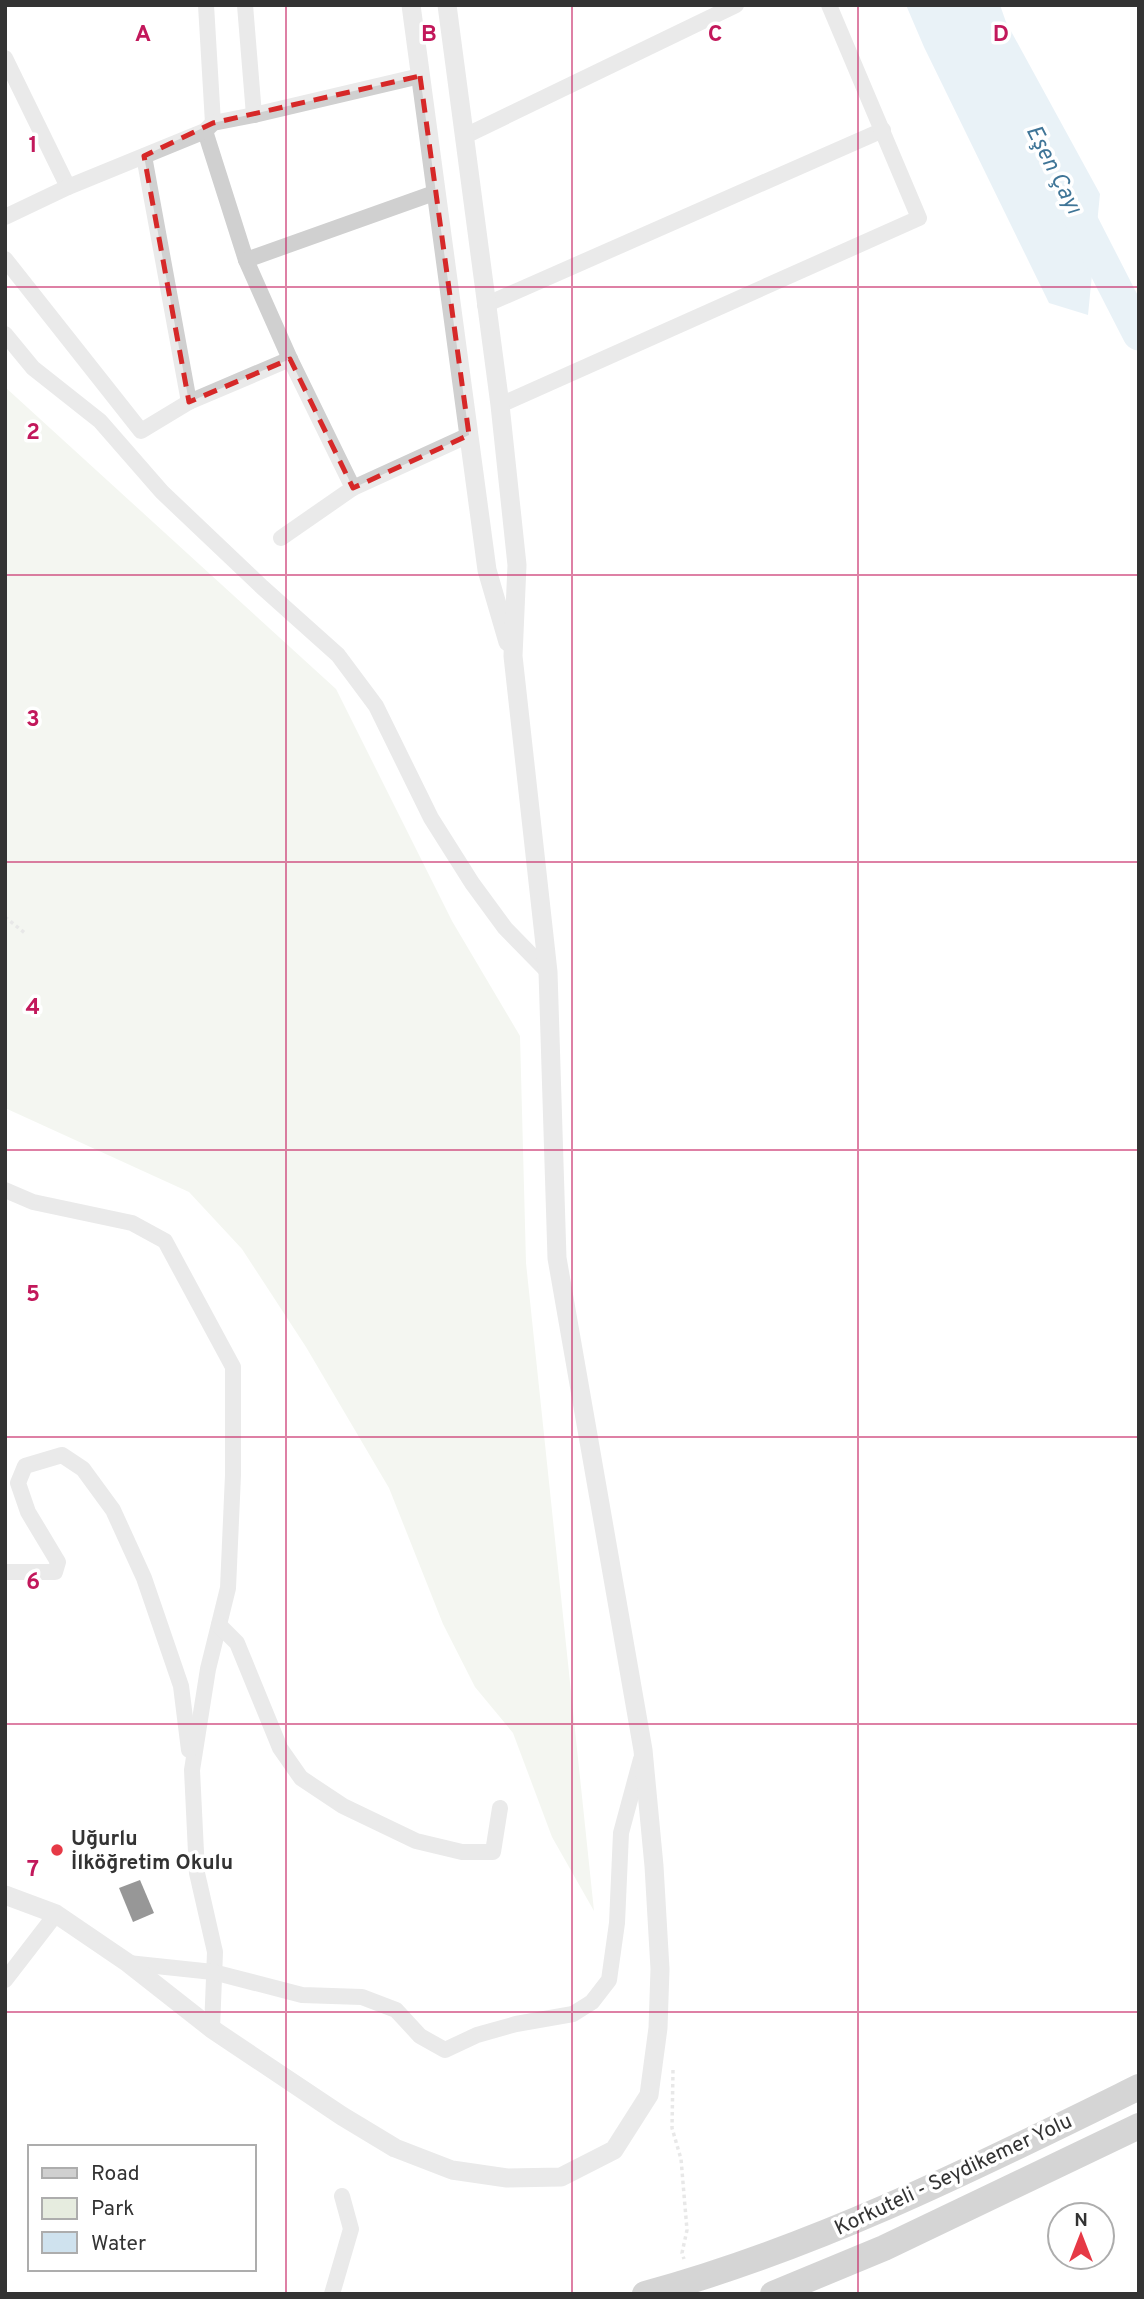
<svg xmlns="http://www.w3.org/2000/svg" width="1144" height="2299" font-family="Overpass,sans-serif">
<rect width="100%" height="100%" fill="#fff"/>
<path fill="#e6ecdf" d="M 5,387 L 336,689 L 452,921 L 520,1036 L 526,1263 L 594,1911 L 552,1837 L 513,1733 L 475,1687 L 443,1624 L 389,1488 L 306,1347 L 242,1249 L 189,1192 L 5,1108 Z"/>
<path fill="#cfe2ee" d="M 906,5 L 1000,5 L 1006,22 L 1100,194 L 1088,315 L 1049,303 L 924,47 Z"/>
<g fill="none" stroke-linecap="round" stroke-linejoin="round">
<path stroke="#cfe2ee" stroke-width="33" d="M 1074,207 L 1139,334"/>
</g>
<path fill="#1a1a1a" d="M 140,1880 L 154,1913 L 133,1922 L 119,1888 Z"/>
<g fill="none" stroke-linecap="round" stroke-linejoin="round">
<g stroke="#cdcdcd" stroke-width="3.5" stroke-dasharray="3.5 3.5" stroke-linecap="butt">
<path d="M 5,917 L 26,934"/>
<path d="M 673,2070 L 672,2128 L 681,2159 L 687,2230 L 682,2253 L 684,2259"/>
</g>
<g stroke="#d0d0d0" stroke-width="16">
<path d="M 206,5 L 213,123"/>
<path d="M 245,5 L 254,115"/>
<path d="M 5,58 L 68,187"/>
<path d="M 205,131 L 246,260 L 290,359 L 353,488"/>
<path d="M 465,136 L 736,5"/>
<path d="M 144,156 L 189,402"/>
<path d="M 5,217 L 68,187 L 205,131 L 213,123 L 254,115 L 420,76"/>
<path d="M 5,259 L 141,431 L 189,402 L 290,359"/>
<path d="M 246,260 L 437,192"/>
<path d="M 485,305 L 883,130"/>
<path d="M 5,334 L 33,368 L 100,421 L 162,492 L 262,587 L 338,655 L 376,706 L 431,818 L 472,883 L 505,928 L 548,972"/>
<path d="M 500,405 L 919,218 L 829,5"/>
<path d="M 281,538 L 353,488 L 469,435"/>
<path d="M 5,1190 L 33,1202 L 132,1223 L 165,1241 L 233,1367 L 233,1475 L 228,1588 L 208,1669 L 192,1770 L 197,1873 L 215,1952 L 212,2029"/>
<path d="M 5,1572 L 55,1572 L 58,1562 L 28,1512 L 18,1483 L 25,1466 L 62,1455 L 83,1469 L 113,1510 L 144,1578 L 181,1686 L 189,1750"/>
<path d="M 219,1625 L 237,1643 L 280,1748 L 301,1778 L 343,1806 L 416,1841 L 462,1852 L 493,1852 L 500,1808"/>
<path d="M 128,1963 L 213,1972 L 302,1995 L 362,1997 L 396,2010 L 420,2036 L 445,2050 L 477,2035 L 516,2024 L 573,2014 L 592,2002 L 609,1980 L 617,1923 L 621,1833 L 641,1759"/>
<path d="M 5,1980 L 56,1914"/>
<path d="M 332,2294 L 351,2229 L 342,2196"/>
</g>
<g stroke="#d0d0d0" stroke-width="19">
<path d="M 411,5 L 487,570 L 508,642"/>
<path d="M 5,1895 L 56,1914 L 128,1963 L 212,2029 L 342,2116 L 395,2148 L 452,2170 L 507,2178 L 561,2177 L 614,2150 L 649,2095 L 658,2028 L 660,1969 L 654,1866 L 643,1750 L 557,1258 L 548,972 L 513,656 L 517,565 L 500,405 L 447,5"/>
</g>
<g stroke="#a2a2a2" stroke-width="26">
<path d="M 645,2294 C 818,2247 979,2166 1139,2087"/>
<path d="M 773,2294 L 884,2248 L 1139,2126"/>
</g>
</g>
<path d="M0 0H1144V2299H0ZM 420,76 L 469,435 L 353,488 L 290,359 L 189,402 L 144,156 L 213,123 Z" fill="#fff" fill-opacity=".55" fill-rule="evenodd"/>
<path fill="none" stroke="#d62828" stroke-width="5" stroke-dasharray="14 9" stroke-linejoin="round" d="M 420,76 L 469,435 L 353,488 L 290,359 L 189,402 L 144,156 L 213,123 Z"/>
<path fill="none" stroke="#c2185b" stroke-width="2" stroke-opacity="0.55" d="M 286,5 L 286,2294M 572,5 L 572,2294M 858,5 L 858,2294M 5,287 L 1139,287M 5,575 L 1139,575M 5,862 L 1139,862M 5,1150 L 1139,1150M 5,1437 L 1139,1437M 5,1724 L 1139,1724M 5,2012 L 1139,2012"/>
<circle fill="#e63946" stroke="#fff" stroke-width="2.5" cx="57" cy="1850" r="7"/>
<g text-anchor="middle" stroke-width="7" stroke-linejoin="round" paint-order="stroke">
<g font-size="21" font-weight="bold" fill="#333" stroke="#fff" text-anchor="start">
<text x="71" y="1845">Uğurlu<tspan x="71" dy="24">İlköğretim Okulu</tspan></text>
</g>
<g font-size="21" fill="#333" stroke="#fff">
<text transform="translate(953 2174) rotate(-25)" y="7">Korkuteli - Seydikemer Yolu</text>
</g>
<g font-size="23" font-style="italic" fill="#3f7597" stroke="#fff">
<text transform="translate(1055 169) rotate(63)" y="8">Eşen Çayı</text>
</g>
</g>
<g font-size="23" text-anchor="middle" font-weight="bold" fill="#c2185b" stroke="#fff" stroke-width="7" stroke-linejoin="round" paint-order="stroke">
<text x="143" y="41">A</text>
<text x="429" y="41">B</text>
<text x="715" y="41">C</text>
<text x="1001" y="41">D</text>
<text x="33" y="152">1</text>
<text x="33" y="439">2</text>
<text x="33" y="726">3</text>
<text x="33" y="1014">4</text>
<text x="33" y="1301">5</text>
<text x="33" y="1589">6</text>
<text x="33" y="1876">7</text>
</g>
<rect width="1144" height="2299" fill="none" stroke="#333333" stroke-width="14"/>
<rect x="28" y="2145" width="228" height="126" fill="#ffffff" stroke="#adadad" stroke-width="2"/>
<rect x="42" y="2168" width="35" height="10" fill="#d0d0d0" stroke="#adadad" stroke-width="2"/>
<text x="91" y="2180" font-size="21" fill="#333333">Road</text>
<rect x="42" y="2198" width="35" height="21" fill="#e6ecdf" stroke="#adadad" stroke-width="2"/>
<text x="91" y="2215" font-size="21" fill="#333333">Park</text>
<rect x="42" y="2232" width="35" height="21" fill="#cfe2ee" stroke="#adadad" stroke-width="2"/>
<text x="91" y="2250" font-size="21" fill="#333333">Water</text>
<g transform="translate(1081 2236)"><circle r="33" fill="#ffffff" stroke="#adadad" stroke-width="2"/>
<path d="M0-5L12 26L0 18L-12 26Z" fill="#e63946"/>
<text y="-10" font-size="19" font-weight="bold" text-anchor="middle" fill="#333333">N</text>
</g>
</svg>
